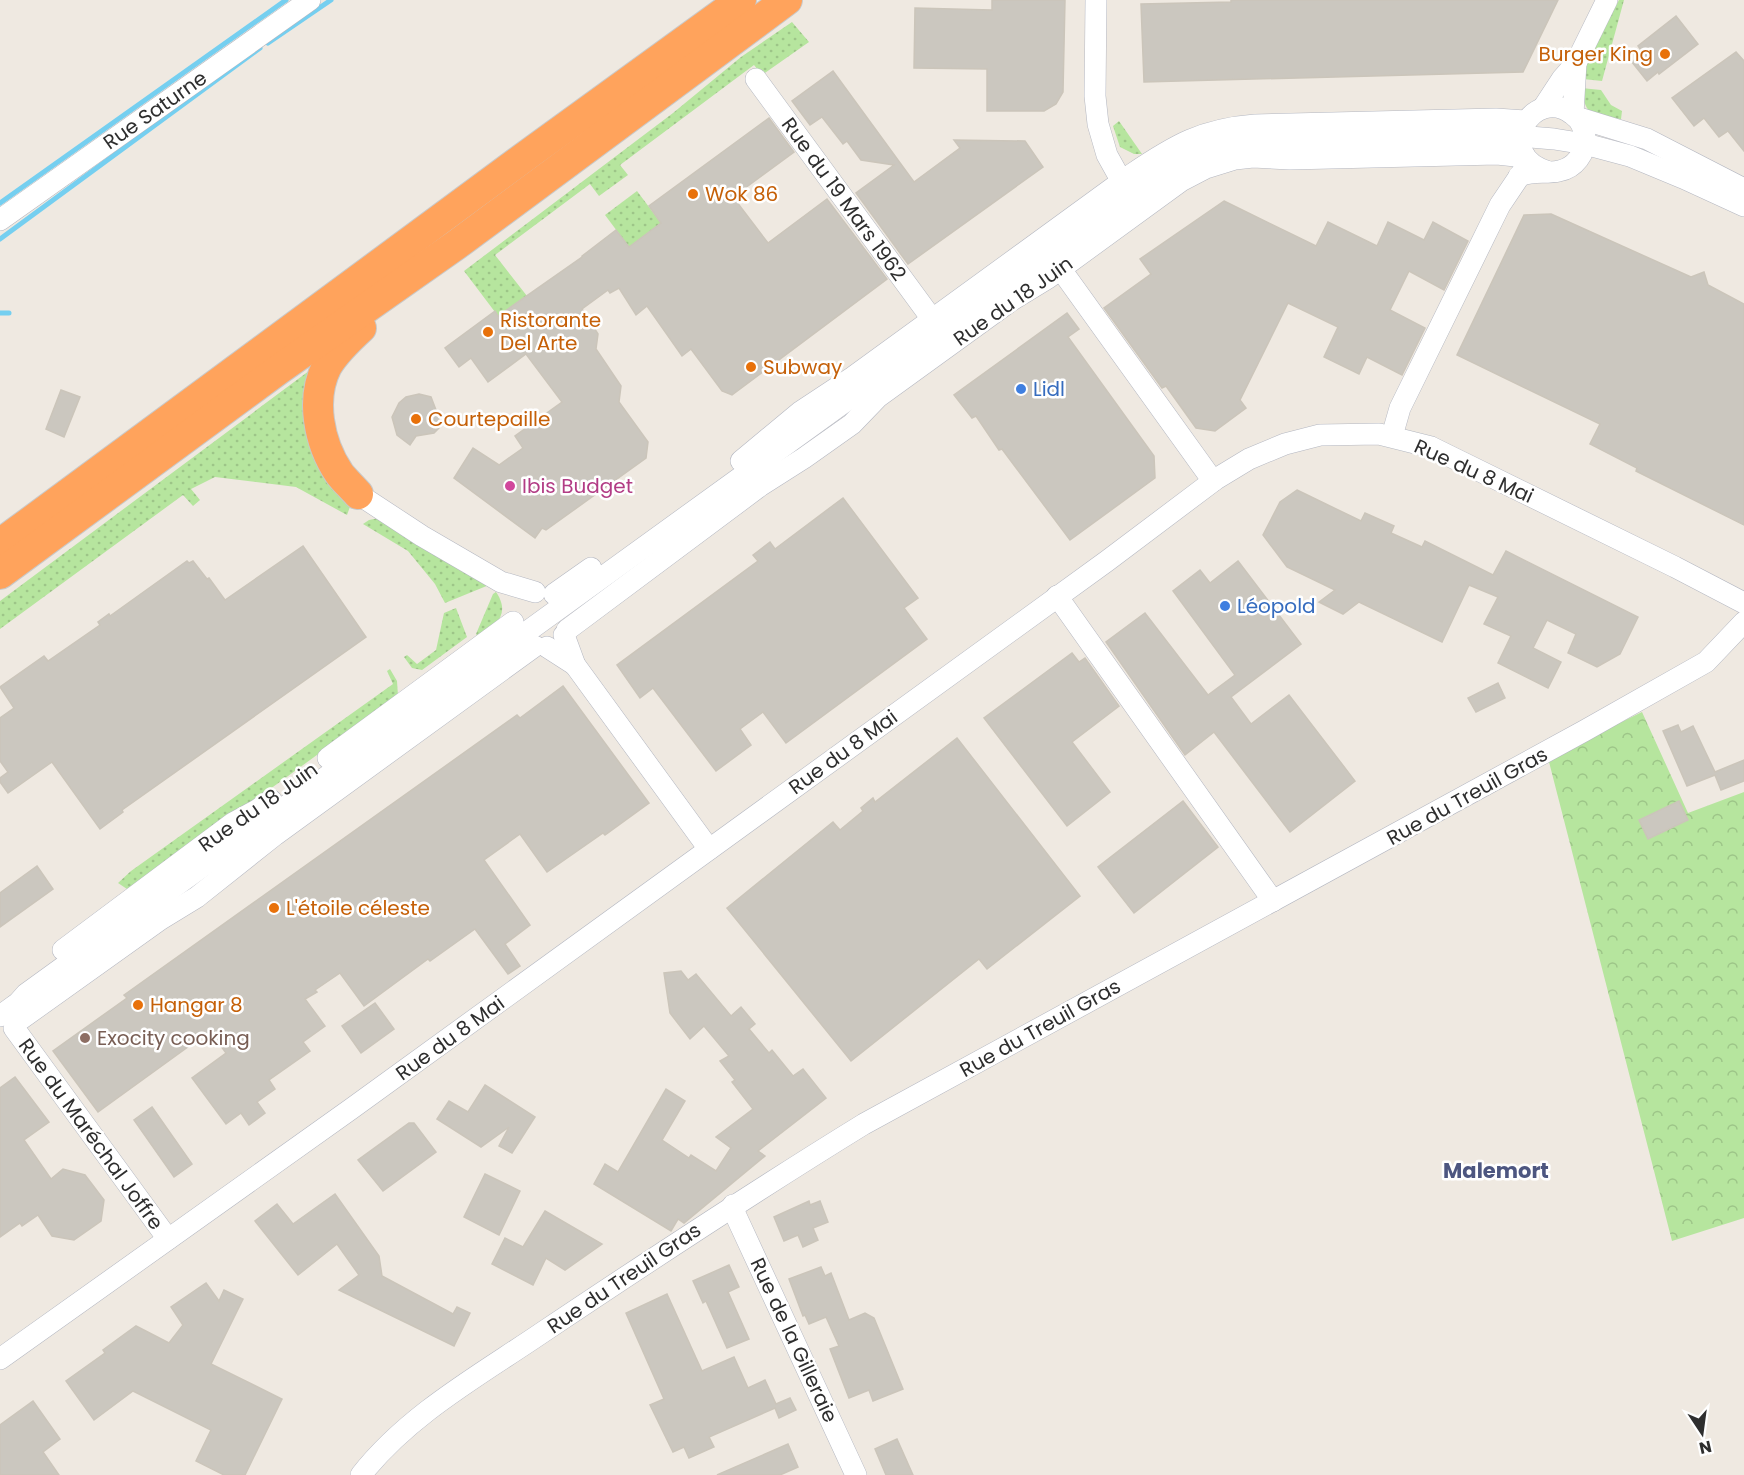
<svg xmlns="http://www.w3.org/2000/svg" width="1744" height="1475" font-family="Poppins,sans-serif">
<defs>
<pattern id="grass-dots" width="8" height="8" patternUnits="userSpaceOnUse" patternTransform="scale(1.5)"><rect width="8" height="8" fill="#b6e59e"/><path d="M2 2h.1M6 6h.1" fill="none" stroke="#9dc588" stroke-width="1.8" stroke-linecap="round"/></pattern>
<pattern id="park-crowns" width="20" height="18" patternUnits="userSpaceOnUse" patternTransform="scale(1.5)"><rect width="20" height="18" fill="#b6e59e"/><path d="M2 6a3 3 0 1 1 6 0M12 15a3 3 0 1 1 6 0" fill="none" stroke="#9dc588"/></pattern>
</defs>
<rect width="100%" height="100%" fill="#efe9e1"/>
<g fill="url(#grass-dots)">
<path d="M 1619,0 L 1624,0 L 1602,81 L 1583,79 C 1582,64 1610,17 1619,0 Z"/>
<path d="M 792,22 L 809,42 L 762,75 L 754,65 L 620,165 L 628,175 L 599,196 L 590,184 L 495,255 L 527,296 L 498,316 L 464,271 L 673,113 L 741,57 Z"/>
<path d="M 1581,88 L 1601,90 L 1611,105 L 1622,111 L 1621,119 C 1593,117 1586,117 1581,88 Z"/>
<path d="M 1119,121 L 1142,154 L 1134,154 L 1120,147 L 1113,126 Z"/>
<path d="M 637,191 L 661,223 L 629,247 L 605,215 Z"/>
<path d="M 325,359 L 314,387 L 351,504 L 347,515 L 296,487 L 215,477 L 191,489 L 200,500 L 193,506 L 183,495 L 0,629 L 0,601 Z"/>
<path d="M 379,518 L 489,585 L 445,603 L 435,584 L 408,551 L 363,524 L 369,520 Z"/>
<path d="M 496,592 C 511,614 496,625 479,638 L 476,634 L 493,594 Z"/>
<path d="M 456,608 L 467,637 L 422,670 L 412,668 L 404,657 L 407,655 L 417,664 L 436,650 L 444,613 Z"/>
<path d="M 390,669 L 397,681 L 398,696 L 130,891 L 118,883 L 131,871 L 393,684 L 387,671 Z"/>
</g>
<path fill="url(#park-crowns)" d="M 1642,712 L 1688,813 L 1744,792 L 1744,1218 L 1672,1241 L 1548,758 Z"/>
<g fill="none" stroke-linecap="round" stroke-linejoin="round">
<g stroke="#75cff0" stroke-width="5">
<path d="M 268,43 L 331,0"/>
<path d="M 0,203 L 286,0"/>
<path d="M 0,239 L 260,48"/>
<path d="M 0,313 L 9,313"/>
</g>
</g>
<g fill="#cbc7bf" stroke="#cbc5ba" stroke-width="1.5">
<path d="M 992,0 L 1065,0 L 1063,92 L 1056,104 L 1044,111 L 987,111 L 987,69 L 914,68 L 915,8 L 992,10 Z"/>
<path d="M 1231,0 L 1558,0 L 1523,72 L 1144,82 L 1141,4 L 1231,2 Z"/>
<path d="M 1676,16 L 1698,44 L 1659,74 L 1658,72 L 1647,81 L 1632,62 L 1643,53 L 1638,46 Z"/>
<path d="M 1736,52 L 1744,61 L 1744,151 L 1728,131 L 1719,137 L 1704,118 L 1694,126 L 1672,98 Z"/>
<path d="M 833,71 L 914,182 L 960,148 L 954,140 L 1025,141 L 1043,167 L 908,264 L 856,193 L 894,165 L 861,160 L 847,141 L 843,144 L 822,117 L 810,125 L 792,101 Z"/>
<path d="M 769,118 L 794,152 L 733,197 L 768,243 L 827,199 L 887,279 L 732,395 L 722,391 L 691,349 L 682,356 L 647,306 L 636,315 L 619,288 L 610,293 L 608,290 L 582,309 L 598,334 L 596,349 L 621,386 L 619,402 L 648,442 L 646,458 L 546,530 L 542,528 L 535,538 L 454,478 L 473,448 L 499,465 L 523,448 L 515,436 L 562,402 L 526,354 L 488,382 L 471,358 L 459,367 L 445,348 L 495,311 L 498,316 L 582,257 L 582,256 L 616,230 L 629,247 L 661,223 L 649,206 Z"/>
<path d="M 1224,201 L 1316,246 L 1328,222 L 1377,246 L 1388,222 L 1424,240 L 1433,222 L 1468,241 L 1444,290 L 1409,271 L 1390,310 L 1425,328 L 1402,375 L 1367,357 L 1359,374 L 1324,357 L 1338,327 L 1288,303 L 1240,400 L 1246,408 L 1215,431 L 1196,428 L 1166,386 L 1162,388 L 1104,308 L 1151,274 L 1140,259 Z"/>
<path d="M 1551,214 L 1691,277 L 1704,272 L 1708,285 L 1744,304 L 1744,525 L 1636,471 L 1637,468 L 1590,444 L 1600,424 L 1457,355 L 1524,215 Z"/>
<path d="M 1067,313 L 1079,329 L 1068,337 L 1154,456 L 1155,478 L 1070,540 L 1002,449 L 999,450 L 976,416 L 972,418 L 954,395 Z"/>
<path d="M 61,390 L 80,397 L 64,437 L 46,429 Z"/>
<path d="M 419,394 L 431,397 L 439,418 L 439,428 L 434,433 L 416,436 L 410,445 L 397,435 L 392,417 L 399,403 L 406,397 Z"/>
<path d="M 1297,490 L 1361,521 L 1365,513 L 1394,526 L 1391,533 L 1422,547 L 1425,541 L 1493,575 L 1506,551 L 1638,617 L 1620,654 L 1597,667 L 1568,653 L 1576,634 L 1547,620 L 1533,648 L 1561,662 L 1548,688 L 1498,663 L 1511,636 L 1484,624 L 1498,597 L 1469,585 L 1442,642 L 1359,602 L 1343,614 L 1319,602 L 1335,590 L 1287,567 L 1263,535 L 1280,502 Z"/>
<path d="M 843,498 L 918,598 L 904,608 L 927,639 L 786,743 L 763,712 L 740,729 L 751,745 L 716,771 L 653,688 L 640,698 L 617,665 L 758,561 L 753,555 L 770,542 L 775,549 Z"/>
<path d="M 303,546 L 366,637 L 122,810 L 123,812 L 100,829 L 52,762 L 8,793 L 0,782 L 0,778 L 8,772 L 0,761 L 0,718 L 14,708 L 0,687 L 44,656 L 48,661 L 100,625 L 98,622 L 109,614 L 110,616 L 187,561 L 189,563 L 193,561 L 207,579 L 209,578 L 225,600 Z"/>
<path d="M 1238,561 L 1301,644 L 1231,697 L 1251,724 L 1289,695 L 1355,781 L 1290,832 L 1214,732 L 1185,755 L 1106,642 L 1145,613 L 1208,695 L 1235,675 L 1173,591 L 1200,570 L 1210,583 Z"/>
<path d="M 1072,653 L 1079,662 L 1085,658 L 1119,706 L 1072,742 L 1110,792 L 1067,826 L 984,718 Z"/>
<path d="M 1498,683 L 1505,698 L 1476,712 L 1468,698 Z"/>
<path d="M 563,686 L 649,803 L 605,835 L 603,833 L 547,872 L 520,834 L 484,860 L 530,925 L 505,944 L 520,966 L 508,974 L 475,929 L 430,961 L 428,959 L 364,1006 L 340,973 L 315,990 L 317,992 L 305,999 L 325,1026 L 303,1042 L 310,1051 L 269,1080 L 275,1089 L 257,1102 L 265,1113 L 249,1125 L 241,1113 L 226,1124 L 192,1078 L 226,1053 L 210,1031 L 98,1112 L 53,1051 L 127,998 L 124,995 L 517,715 L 520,718 Z"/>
<path d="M 1678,725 L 1681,732 L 1693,726 L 1715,772 L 1744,760 L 1744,781 L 1721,790 L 1715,775 L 1687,786 L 1663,731 Z"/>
<path d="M 957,738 L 1080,896 L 987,969 L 979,959 L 851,1061 L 727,908 L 833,822 L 840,830 L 863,811 L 861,808 L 873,798 L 875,802 Z"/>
<path d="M 1183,801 L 1218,847 L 1134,913 L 1098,867 Z"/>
<path d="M 1679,801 L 1688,820 L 1648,839 L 1639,820 Z"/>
<path d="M 37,866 L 53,889 L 0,927 L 0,893 Z"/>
<path d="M 681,971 L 688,980 L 696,974 L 731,1016 L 741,1007 L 755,1024 L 749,1029 L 769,1053 L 772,1050 L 793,1076 L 803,1069 L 826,1098 L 758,1151 L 765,1156 L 684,1223 L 678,1219 L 671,1231 L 594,1184 L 605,1164 L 618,1172 L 666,1089 L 685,1101 L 662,1140 L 689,1158 L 691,1155 L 716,1171 L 731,1148 L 716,1137 L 753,1109 L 732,1082 L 735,1080 L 720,1061 L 729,1056 L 704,1026 L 690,1039 L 670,1013 L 664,973 Z"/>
<path d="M 375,1003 L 394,1029 L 361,1053 L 342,1026 Z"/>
<path d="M 15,1077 L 49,1122 L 24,1140 L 51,1179 L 63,1169 L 85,1175 L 104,1200 L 101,1221 L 74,1240 L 52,1236 L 38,1215 L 22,1226 L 20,1223 L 0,1237 L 0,1088 Z"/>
<path d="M 485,1085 L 535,1117 L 512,1153 L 499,1146 L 509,1127 L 481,1147 L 437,1119 L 449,1101 L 468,1112 Z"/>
<path d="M 152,1107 L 192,1164 L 174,1177 L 134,1120 Z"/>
<path d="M 409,1123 L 414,1123 L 436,1152 L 383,1191 L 358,1160 Z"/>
<path d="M 485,1174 L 520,1191 L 499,1235 L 464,1217 Z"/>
<path d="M 335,1194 L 379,1256 L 382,1276 L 453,1314 L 457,1307 L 470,1313 L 454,1346 L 339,1290 L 359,1275 L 337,1244 L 298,1275 L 255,1221 L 277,1204 L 293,1224 Z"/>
<path d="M 809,1201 L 810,1205 L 820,1201 L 828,1222 L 813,1228 L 818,1240 L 803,1247 L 798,1235 L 784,1241 L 774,1217 Z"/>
<path d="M 545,1211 L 602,1244 L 565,1270 L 546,1258 L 533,1285 L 492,1264 L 505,1238 L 523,1247 Z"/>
<path d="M 729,1265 L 739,1287 L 728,1292 L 749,1339 L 727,1348 L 706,1301 L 703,1303 L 693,1281 Z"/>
<path d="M 821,1267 L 825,1276 L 831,1273 L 849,1320 L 865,1313 L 874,1318 L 903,1389 L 873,1401 L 869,1390 L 849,1398 L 830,1349 L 839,1346 L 826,1317 L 809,1324 L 805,1315 L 803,1316 L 789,1279 Z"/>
<path d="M 206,1283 L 219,1301 L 224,1290 L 243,1299 L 211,1364 L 282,1399 L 245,1475 L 224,1475 L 196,1461 L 211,1430 L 133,1391 L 94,1420 L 66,1381 L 105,1353 L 103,1350 L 136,1326 L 169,1343 L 183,1325 L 171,1307 Z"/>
<path d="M 667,1294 L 702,1371 L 734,1357 L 748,1388 L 765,1380 L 776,1404 L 790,1398 L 796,1410 L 779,1418 L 775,1408 L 709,1437 L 714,1447 L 689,1458 L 684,1447 L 673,1452 L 650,1405 L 664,1399 L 626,1313 Z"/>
<path d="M 33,1401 L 60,1439 L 43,1452 L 59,1475 L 0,1475 L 0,1425 Z"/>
<path d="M 897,1439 L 913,1475 L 886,1475 L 875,1449 Z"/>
<path d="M 788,1444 L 798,1467 L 780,1475 L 717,1475 Z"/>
</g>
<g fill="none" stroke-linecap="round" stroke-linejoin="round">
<defs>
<g id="minor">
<path d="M 1096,0 L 1095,96 L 1098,124 L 1107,155 L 1122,182"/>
<path d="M 756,79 L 932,319"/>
<path d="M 1543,108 L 1562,79 L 1576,63 L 1607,0"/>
<path d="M 1573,114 L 1576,63"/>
<path d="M 1576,117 L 1647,139 L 1744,189"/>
<path d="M 1519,176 C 1533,170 1545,174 1559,171 C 1575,168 1586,153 1585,137 C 1584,128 1580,119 1572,114 C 1534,84 1490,155 1549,172"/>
<path d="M 0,220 L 310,0"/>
<path d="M 1052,257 L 1213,481"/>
<path d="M 1392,436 L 1400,408 L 1500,205 L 1525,168 L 1526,159"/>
<path d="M 741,461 L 800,412 L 853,377 L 1132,174 C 1175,145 1202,129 1255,125 L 1496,119 L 1525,121"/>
<path d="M 358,494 L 422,536 L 501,582 L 535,592"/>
<path d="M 554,594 L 591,568"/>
<path d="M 1057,596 L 1273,901"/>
<path d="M 567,630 L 760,486 L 804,458 L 852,424 L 878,397 L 1012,300 L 1048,278 L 1181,181 L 1206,168 L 1235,159 L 1253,157 L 1290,159 L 1497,154 L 1525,157"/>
<path d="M 564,635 L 575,665 L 709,849"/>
<path d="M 547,647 L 575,665"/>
<path d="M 328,758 L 513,622"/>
<path d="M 63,950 L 233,823 L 257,810 L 271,800"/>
<path d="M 0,1016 L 18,1003 L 26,994 L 1142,187 L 1187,157 L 1210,147 L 1252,140 L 1296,143 L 1519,136 L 1554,139 L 1585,144 L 1630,156 L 1683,178 L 1744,206"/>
<path d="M 21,1019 L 161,919 L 197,897 L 275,835 L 535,646"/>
<path d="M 14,1028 L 168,1239"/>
<path d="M 733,1205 L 736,1216 L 856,1475"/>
<path d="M 0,1359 L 351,1109 L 1107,561 L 1216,479 L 1249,459 L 1285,444 L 1320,435 L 1379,434 L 1431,447 L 1675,567 L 1744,603"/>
<path d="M 361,1475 C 409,1414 480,1375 543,1332 C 649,1261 755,1191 864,1124 L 1584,731 L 1706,662 L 1744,622"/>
</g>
<g id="highway">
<path d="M 358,494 C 352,487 344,480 339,473 C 319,443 310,399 327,366 C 336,351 349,339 361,328"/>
<path d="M 0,544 L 534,150 L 741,0"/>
<path d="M 0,574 L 278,370 L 456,245 L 787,0"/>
</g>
</defs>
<use href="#minor" stroke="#b4b7c1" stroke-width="22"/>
<use href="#highway" stroke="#c9c9c9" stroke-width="32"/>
<use href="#minor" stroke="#fff" stroke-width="21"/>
<use href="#highway" stroke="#ffa35c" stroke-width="30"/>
</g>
<g fill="#e8710a" stroke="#fff" stroke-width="2">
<circle cx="1665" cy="54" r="6"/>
<circle cx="693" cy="194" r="6"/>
<circle cx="488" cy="332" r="6"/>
<circle cx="751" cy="367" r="6"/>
<circle cx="416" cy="419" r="6"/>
<circle cx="274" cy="908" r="6"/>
<circle cx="138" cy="1005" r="6"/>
</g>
<g fill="#3f7fe0" stroke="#fff" stroke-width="2">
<circle cx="1021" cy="389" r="6"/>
<circle cx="1225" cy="606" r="6"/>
</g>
<circle fill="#d1479c" stroke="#fff" stroke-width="2" cx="510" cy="486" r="6"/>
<circle fill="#8d6e63" stroke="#fff" stroke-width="2" cx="85" cy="1038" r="6"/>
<g text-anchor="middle" stroke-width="5" stroke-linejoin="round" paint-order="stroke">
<g font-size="20" fill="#c56008" stroke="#fff" text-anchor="start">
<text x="1653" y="61" text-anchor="end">Burger King</text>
<text x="705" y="201">Wok 86</text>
<text x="500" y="327">Ristorante<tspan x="500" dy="23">Del Arte</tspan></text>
<text x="763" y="374">Subway</text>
<text x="428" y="426">Courtepaille</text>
<text x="286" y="915">L'étoile céleste</text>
<text x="150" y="1012">Hangar 8</text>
</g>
<g font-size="20" fill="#2e2e2e" stroke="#fff">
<text transform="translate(155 110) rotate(-35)" y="7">Rue Saturne</text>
<text transform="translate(844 199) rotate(54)" y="7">Rue du 19 Mars 1962</text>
<text transform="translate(1013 301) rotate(-35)" y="7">Rue du 18 Juin</text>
<text transform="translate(1474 471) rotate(24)" y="7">Rue du 8 Mai</text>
<text transform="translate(843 752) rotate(-36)" y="7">Rue du 8 Mai</text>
<text transform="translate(1467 796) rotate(-29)" y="7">Rue du Treuil Gras</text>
<text transform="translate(258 807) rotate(-35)" y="7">Rue du 18 Juin</text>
<text transform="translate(1040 1028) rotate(-29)" y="7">Rue du Treuil Gras</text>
<text transform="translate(450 1038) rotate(-36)" y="7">Rue du 8 Mai</text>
<text transform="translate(91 1134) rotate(54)" y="7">Rue du Maréchal Joffre</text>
<text transform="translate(624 1278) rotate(-34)" y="7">Rue du Treuil Gras</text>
<text transform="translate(794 1340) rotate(65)" y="7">Rue de la Gilleraie</text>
</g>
<g font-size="20" fill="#366cbe" stroke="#fff" text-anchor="start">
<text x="1033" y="396">Lidl</text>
<text x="1237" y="613">Léopold</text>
</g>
<g font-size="20" fill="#b23c85" stroke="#fff" text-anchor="start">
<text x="522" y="493">Ibis Budget</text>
</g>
<g font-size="20" fill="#785e54" stroke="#fff" text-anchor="start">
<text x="97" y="1045">Exocity cooking</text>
</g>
<g font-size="21" font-weight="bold" fill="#4d5680" stroke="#fff">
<text x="1496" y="1178">Malemort</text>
</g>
</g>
<g transform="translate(1702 1433) rotate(167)" stroke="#ffffff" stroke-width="4.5" paint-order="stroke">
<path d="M0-4.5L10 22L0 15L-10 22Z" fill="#2e2e2e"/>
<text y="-9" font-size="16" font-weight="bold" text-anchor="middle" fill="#2e2e2e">N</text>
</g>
</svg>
